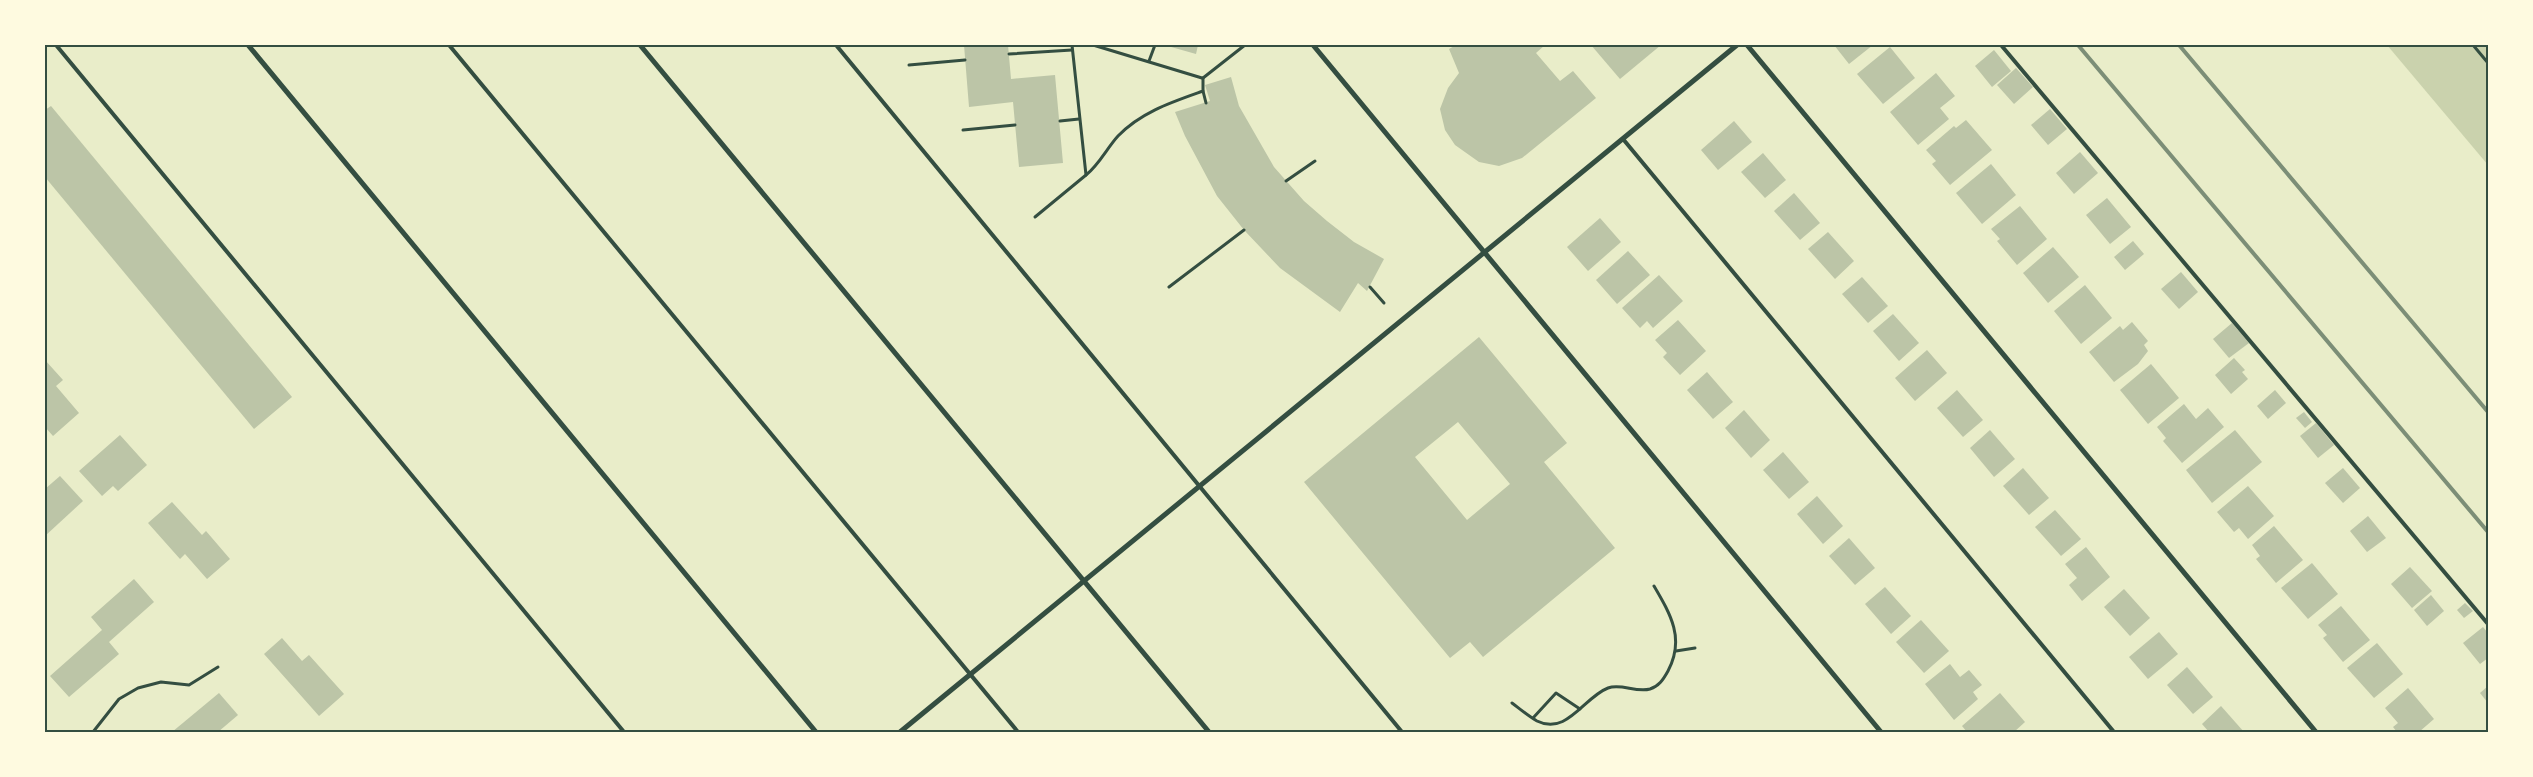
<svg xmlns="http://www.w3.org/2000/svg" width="2533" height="777" font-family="'PT Sans Narrow',sans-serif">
<rect width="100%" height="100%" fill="#e9edc9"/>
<path fill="#cad2ad" d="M 2387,45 L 2488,45 L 2488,165 Z"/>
<g fill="#bcc5a7" fill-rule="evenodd">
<path d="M 964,45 L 1008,45 L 1011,79 L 1055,75 L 1063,163 L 1019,167 L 1013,102 L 969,107 Z"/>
<path d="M 1164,45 L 1198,45 L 1196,54 Z"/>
<path d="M 1456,45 L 1545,45 L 1536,53 L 1560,81 L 1573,71 L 1596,98 L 1522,158 L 1499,166 L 1479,162 L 1455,145 L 1445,130 L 1440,109 L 1448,88 L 1459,73 L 1449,49 Z"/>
<path d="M 1591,45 L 1661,45 L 1620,79 Z"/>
<path d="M 1834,45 L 1873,45 L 1849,64 Z"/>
<path d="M 1890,47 L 1915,78 L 1883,104 L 1857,74 Z"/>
<path d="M 1994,50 L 2011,71 L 1992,87 L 1975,66 Z"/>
<path d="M 2016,68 L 2033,87 L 2014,104 L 1997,85 Z"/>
<path d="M 1936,73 L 1955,96 L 1940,108 L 1949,119 L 1918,145 L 1890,112 Z"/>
<path d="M 1231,77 L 1239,106 L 1274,167 L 1304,201 L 1327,221 L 1354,242 L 1384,259 L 1367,291 L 1358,283 L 1340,312 L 1280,268 L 1244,230 L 1217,196 L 1185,136 L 1175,112 L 1210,101 L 1205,85 Z"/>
<path d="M 51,106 L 292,397 L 254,429 L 45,177 L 45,110 Z"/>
<path d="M 2050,109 L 2067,129 L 2048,145 L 2031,125 Z"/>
<path d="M 1966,120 L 1992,150 L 1950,185 L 1932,164 L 1936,161 L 1926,150 L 1954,126 L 1956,128 Z"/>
<path d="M 1734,121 L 1752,142 L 1718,170 L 1701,150 Z"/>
<path d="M 2080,152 L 2098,173 L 2074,194 L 2056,173 Z"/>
<path d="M 1763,153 L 1786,180 L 1765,198 L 1741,172 Z"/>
<path d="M 1991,164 L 2016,195 L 1982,224 L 1956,193 Z"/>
<path d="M 1794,193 L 1820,223 L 1800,240 L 1774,211 Z"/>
<path d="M 2107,198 L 2131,227 L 2110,244 L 2086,215 Z"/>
<path d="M 2020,206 L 2047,239 L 2017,265 L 1997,241 L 2000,239 L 1991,229 Z"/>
<path d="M 1600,218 L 1621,242 L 1588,271 L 1567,247 Z"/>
<path d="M 1828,232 L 1854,261 L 1835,279 L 1808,249 Z"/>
<path d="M 2133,241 L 2144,254 L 2125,270 L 2114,257 Z"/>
<path d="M 2053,247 L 2079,277 L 2048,303 L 2023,273 Z"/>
<path d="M 1628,251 L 1650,275 L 1617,304 L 1596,280 Z"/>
<path d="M 2181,272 L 2198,292 L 2179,309 L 2161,289 Z"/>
<path d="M 1659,275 L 1683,301 L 1653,328 L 1647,321 L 1640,328 L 1622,308 Z"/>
<path d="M 1862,277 L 1888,306 L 1868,323 L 1842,294 Z"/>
<path d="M 2085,285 L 2112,318 L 2081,344 L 2054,311 Z"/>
<path d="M 1893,314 L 1919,343 L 1899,361 L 1873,331 Z"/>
<path d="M 1678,320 L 1706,351 L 1680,375 L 1663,357 L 1667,353 L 1655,340 Z"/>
<path d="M 2132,322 L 2148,341 L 2144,345 L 2148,351 L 2138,364 L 2114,382 L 2089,352 L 2120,326 L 2123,330 Z"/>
<path d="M 2232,323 L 2249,343 L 2229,358 L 2213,339 Z"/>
<path d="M 1479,337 L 1567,443 L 1544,462 L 1615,548 L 1483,657 L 1470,642 L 1450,658 L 1304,482 ZM 1458,422 L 1510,484 L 1467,520 L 1415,457 Z"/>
<path d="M 1927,350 L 1947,373 L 1915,401 L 1895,378 Z"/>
<path d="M 2234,358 L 2245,370 L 2242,372 L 2248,379 L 2231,394 L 2215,375 Z"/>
<path d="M 45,360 L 63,380 L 56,386 L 79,413 L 53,436 L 45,427 Z"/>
<path d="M 2151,364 L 2179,398 L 2148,424 L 2120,390 Z"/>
<path d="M 1707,372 L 1733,402 L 1713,419 L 1687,390 Z"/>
<path d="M 1957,390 L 1983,420 L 1963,437 L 1937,408 Z"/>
<path d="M 2275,390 L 2286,403 L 2268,419 L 2257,406 Z"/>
<path d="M 2184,404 L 2196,419 L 2208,408 L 2224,427 L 2182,463 L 2163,441 L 2166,438 L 2157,427 Z"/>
<path d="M 1744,410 L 1770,440 L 1751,458 L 1725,428 Z"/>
<path d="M 2304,412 L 2312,422 L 2305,428 L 2296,418 Z"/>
<path d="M 2316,423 L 2334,445 L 2318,458 L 2300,436 Z"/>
<path d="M 1990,430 L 2015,459 L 1994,477 L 1970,448 Z"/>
<path d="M 2235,430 L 2262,462 L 2212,503 L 2186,470 Z"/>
<path d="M 120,435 L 147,465 L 118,491 L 113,486 L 102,496 L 79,471 Z"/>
<path d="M 1783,452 L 1809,482 L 1789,499 L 1763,470 Z"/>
<path d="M 2023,468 L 2049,498 L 2029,515 L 2003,486 Z"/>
<path d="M 2343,468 L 2360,488 L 2343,503 L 2325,483 Z"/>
<path d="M 60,476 L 83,501 L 45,536 L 45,489 Z"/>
<path d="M 2248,486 L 2274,516 L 2248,539 L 2239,528 L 2234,532 L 2217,512 Z"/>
<path d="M 1817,496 L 1843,526 L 1823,544 L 1797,514 Z"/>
<path d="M 172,502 L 202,535 L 206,531 L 230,559 L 207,579 L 185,554 L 180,559 L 148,523 Z"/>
<path d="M 2055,510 L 2081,539 L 2061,556 L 2035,527 Z"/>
<path d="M 2368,516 L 2386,538 L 2367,552 L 2350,531 Z"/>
<path d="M 2274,526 L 2303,560 L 2276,583 L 2256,559 L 2260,556 L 2252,545 Z"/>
<path d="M 1849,538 L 1875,568 L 1855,585 L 1829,556 Z"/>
<path d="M 2086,547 L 2110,577 L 2082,601 L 2069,585 L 2077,578 L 2065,564 Z"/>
<path d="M 2312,563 L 2338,594 L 2308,619 L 2281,588 Z"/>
<path d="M 2410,567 L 2432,591 L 2412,608 L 2391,584 Z"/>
<path d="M 134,579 L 154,602 L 109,642 L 119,654 L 69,697 L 50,676 L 102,630 L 91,617 Z"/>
<path d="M 1885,587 L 1911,616 L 1891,634 L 1865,604 Z"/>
<path d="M 2124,589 L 2150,618 L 2130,636 L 2104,607 Z"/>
<path d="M 2431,595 L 2444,611 L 2427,626 L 2414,610 Z"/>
<path d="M 2465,603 L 2473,611 L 2464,618 L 2457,610 Z"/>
<path d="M 2341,606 L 2370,640 L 2343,662 L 2323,638 L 2327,635 L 2318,625 Z"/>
<path d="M 1921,620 L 1949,651 L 1924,673 L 1896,642 Z"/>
<path d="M 2483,627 L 2488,633 L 2488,658 L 2480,664 L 2463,643 Z"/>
<path d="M 2159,632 L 2178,654 L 2148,679 L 2129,657 Z"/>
<path d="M 282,638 L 302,661 L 309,655 L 344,694 L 319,716 L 264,654 Z"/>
<path d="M 2377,643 L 2403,674 L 2374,698 L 2347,668 Z"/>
<path d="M 1950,664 L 1960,677 L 1969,670 L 1982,685 L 1973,692 L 1978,699 L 1954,720 L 1925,684 Z"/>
<path d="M 2187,667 L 2213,697 L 2193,714 L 2167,685 Z"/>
<path d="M 2488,686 L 2488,703 L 2480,693 Z"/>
<path d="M 2408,688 L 2434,719 L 2419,732 L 2397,732 L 2393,727 L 2398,723 L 2385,708 Z"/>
<path d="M 219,693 L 238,715 L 218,732 L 172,732 Z"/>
<path d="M 2000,693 L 2025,722 L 2014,732 L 1967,732 L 1962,726 Z"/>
<path d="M 2221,706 L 2244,732 L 2209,732 L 2202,724 Z"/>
</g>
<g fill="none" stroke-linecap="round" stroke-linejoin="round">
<g stroke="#344e41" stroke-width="3">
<path d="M 1093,45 L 1202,78"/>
<path d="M 2473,45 L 2488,63"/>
<path d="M 1009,54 L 1072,50"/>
<path d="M 1149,61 L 1155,45"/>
<path d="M 909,65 L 965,60"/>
<path d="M 1203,78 L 1245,45"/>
<path d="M 1203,91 L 1206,103"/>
<path d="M 1060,121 L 1079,119"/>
<path d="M 963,130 L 1015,125"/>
<path d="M 1086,175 C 1099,165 1107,148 1118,136 C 1141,112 1172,102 1203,91 L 1203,78"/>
<path d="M 1286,181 L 1315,161"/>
<path d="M 1035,217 L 1086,175 L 1072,45"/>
<path d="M 1169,287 L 1244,230"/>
<path d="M 1370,287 L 1384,303"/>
<path d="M 1676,651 L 1695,648"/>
<path d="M 1512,703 C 1520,709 1528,716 1537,721 C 1567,736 1584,697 1608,688 C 1621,683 1636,693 1650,689 C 1659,686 1663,680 1668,671 C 1685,639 1671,615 1654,586"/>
<path d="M 1533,718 L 1556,693 L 1580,709"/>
<path d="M 93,732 L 119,699 L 138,688 L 161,682 L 189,685 L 218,667"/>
</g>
<g stroke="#344e41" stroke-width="4">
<path d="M 56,45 L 624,732"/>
<path d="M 449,45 L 1018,732"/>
<path d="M 836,45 L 1402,732"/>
<path d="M 2001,45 L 2488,624"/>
<path d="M 1623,139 L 2114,732"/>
</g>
<g stroke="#344e41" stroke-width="5">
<path d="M 248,45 L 816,732"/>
<path d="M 640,45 L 1209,732"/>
<path d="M 1313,45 L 1881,732"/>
<path d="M 1747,45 L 2316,732"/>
<path d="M 900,732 L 1737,45"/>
</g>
<g stroke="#7c8e77" stroke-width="4">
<path d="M 2078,45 L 2488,532"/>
<path d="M 2179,45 L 2488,412"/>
</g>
</g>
<rect width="2533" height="777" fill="none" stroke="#fefae0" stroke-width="92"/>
<rect x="46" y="46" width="2441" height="685" fill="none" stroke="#344e41" stroke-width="2"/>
</svg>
